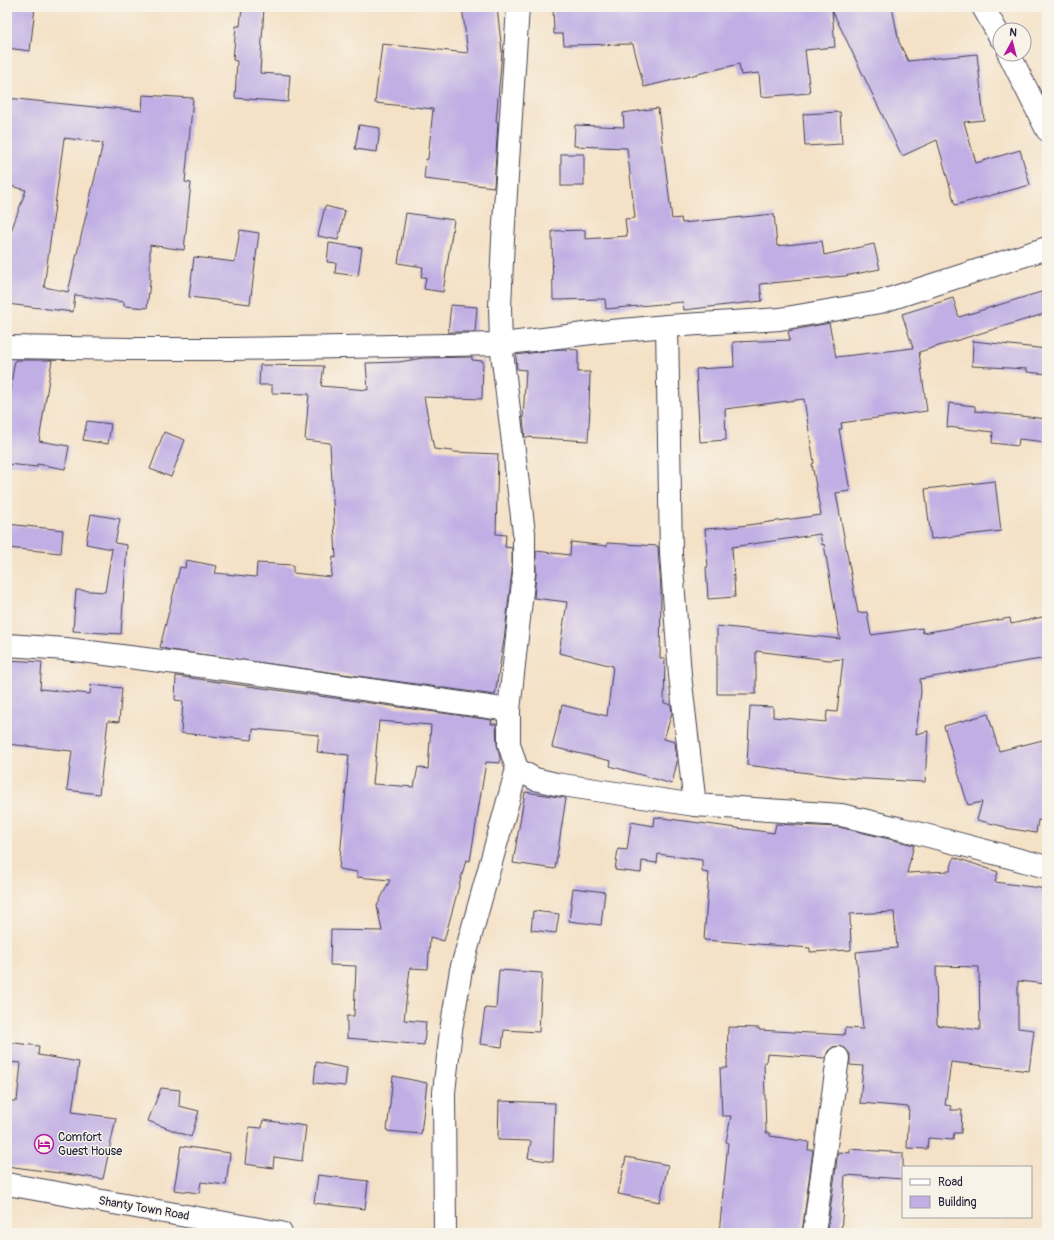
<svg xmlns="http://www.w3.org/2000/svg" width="1054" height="1240" font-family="Pangolin,sans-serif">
<rect width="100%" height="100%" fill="#f7f3e8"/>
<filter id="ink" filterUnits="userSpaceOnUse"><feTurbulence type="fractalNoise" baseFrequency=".025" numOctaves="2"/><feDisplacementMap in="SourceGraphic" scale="8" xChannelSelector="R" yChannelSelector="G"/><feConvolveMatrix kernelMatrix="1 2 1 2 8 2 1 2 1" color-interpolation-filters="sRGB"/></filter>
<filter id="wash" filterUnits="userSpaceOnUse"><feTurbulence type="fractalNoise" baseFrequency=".012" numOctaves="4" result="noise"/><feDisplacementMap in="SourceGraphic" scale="16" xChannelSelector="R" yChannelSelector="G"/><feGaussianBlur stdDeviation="0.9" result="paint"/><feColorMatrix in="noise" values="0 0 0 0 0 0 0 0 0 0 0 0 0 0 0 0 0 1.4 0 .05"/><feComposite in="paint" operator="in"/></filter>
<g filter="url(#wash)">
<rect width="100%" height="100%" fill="#f4e1c6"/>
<g id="blocks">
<g fill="#c0aee4" fill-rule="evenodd">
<path d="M 7,7 L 35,7 L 30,51 L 7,48 Z"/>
<path d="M 242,7 L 264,7 L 260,73 L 290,75 L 288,102 L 235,98 L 237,61 L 233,60 L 236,26 L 240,26 Z"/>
<path d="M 462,7 L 497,7 L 502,52 L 496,122 L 498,122 L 494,187 L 424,179 L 426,159 L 428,159 L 433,109 L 375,103 L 382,44 L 468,53 Z"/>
<path d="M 553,7 L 713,7 L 713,11 L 753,7 L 892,7 L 899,42 L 908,61 L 977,54 L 984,120 L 964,122 L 976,163 L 1020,150 L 1030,185 L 955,205 L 937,140 L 902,156 L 832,10 L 835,47 L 805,50 L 810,93 L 761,97 L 759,73 L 741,75 L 739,64 L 644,87 L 633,44 L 564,45 L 563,34 L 554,34 Z"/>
<path d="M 143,95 L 193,98 L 185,182 L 191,183 L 184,250 L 150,245 L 150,282 L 147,308 L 124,306 L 124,302 L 75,295 L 73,312 L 7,304 L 7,242 L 26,190 L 7,185 L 7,98 L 104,108 L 104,107 L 142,111 ZM 64,138 L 103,143 L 68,292 L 44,287 Z"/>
<path d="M 658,108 L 672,219 L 681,218 L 682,223 L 774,214 L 777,246 L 822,241 L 824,255 L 874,244 L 880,269 L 845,276 L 760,284 L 762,301 L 684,310 L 683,302 L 606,309 L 605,299 L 553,300 L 552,231 L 585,230 L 585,239 L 627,236 L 625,219 L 635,218 L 627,148 L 574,146 L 575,125 L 624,127 L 623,113 Z"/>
<path d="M 840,112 L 842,144 L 805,146 L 803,114 Z"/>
<path d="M 359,125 L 380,128 L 377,152 L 355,149 Z"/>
<rect x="561" y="154" width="23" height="32"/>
<path d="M 325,206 L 345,211 L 338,240 L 318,236 Z"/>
<path d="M 406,213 L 454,220 L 443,292 L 424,289 L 426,277 L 421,277 L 423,267 L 398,263 Z"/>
<path d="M 240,230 L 259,233 L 250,304 L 189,297 L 194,257 L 235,262 Z"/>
<path d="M 329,243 L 362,248 L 358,276 L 335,273 L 336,263 L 327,262 Z"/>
<path d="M 1041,292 L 1047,313 L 919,352 L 927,411 L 841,423 L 842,429 L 839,429 L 850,491 L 836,493 L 858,613 L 867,612 L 871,635 L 922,628 L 923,633 L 1010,618 L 1011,624 L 1047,616 L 1047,658 L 920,679 L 921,692 L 916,734 L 928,731 L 925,782 L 847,778 L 747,765 L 750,706 L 773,707 L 773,717 L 826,722 L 827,711 L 837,712 L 843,659 L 829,660 L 756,651 L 756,694 L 717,694 L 717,626 L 840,639 L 824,544 L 822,545 L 820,534 L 732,547 L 735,597 L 708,599 L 706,567 L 708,567 L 705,529 L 733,527 L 821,515 L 812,464 L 814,463 L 804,399 L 725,409 L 726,440 L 700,442 L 696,369 L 734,367 L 733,342 L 790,340 L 788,331 L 829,323 L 836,357 L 913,348 L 902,314 L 953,298 L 959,317 Z"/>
<path d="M 451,305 L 477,307 L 475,332 L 448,332 Z"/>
<path d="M 973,341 L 1047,349 L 1047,374 L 1027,372 L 1027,369 L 972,366 Z"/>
<path d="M 560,349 L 578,350 L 578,372 L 590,372 L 589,408 L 590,408 L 588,441 L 525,437 L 523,418 L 526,370 L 517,369 L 516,355 Z"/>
<path d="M 472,357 L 472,360 L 483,361 L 482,399 L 424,397 L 434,449 L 453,451 L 453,452 L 498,454 L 496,534 L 506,535 L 505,547 L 512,548 L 512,572 L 504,640 L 495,695 L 170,650 L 160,647 L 180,567 L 185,568 L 186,560 L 217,566 L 215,573 L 256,577 L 257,563 L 293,565 L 293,573 L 331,577 L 333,557 L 336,558 L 330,443 L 305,440 L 309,394 L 272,393 L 272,385 L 259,385 L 260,365 L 324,366 L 321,386 L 368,390 L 366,363 L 399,362 L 423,358 Z"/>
<path d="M 15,360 L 52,360 L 39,441 L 69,446 L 65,469 L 37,464 L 37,467 L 7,464 L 7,407 Z"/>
<path d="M 949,403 L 975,406 L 975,411 L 1047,419 L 1045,442 L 1019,439 L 1018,446 L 992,443 L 993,432 L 947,427 Z"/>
<path d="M 87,421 L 111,424 L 108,444 L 83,440 Z"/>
<path d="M 164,432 L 185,440 L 171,477 L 150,469 Z"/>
<path d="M 995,481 L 1001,531 L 931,539 L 925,489 Z"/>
<path d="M 91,514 L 120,519 L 115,543 L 127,545 L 121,634 L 73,631 L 76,590 L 105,592 L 112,549 L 86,544 Z"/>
<path d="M 7,524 L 63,530 L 61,553 L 7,548 Z"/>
<path d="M 571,542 L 607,546 L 607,543 L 658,546 L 661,592 L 660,658 L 665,658 L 664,703 L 671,705 L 672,713 L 664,739 L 675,742 L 677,762 L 672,784 L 610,766 L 611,761 L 552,747 L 562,705 L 607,716 L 613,666 L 559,653 L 567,602 L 534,598 L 536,574 L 536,551 L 570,555 Z"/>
<path d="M 7,660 L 42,662 L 40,689 L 90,694 L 91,685 L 122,688 L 119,722 L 108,721 L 99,794 L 67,790 L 72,751 L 7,744 Z"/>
<path d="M 176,676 L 492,720 L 491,724 L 496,724 L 497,744 L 500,758 L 500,763 L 486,762 L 470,861 L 466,860 L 444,941 L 430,937 L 428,969 L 410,968 L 404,1020 L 426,1022 L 424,1045 L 347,1038 L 347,1016 L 354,1016 L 356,966 L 330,965 L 331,930 L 382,931 L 377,906 L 390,880 L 357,877 L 357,872 L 339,869 L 349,755 L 317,752 L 319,735 L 253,729 L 252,740 L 181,733 L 183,701 L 175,700 ZM 379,721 L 431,725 L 428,769 L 418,767 L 414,787 L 373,784 Z"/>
<path d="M 988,714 L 999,751 L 1047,739 L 1047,821 L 1038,820 L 1036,833 L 1006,828 L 1006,827 L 977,820 L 982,802 L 968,805 L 944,726 Z"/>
<path d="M 525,792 L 566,798 L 555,869 L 513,863 Z"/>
<path d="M 655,817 L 774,833 L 776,824 L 839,827 L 914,845 L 907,873 L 950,871 L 954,857 L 998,872 L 995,882 L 1047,889 L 1047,984 L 1018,981 L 1018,1028 L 1034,1030 L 1029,1071 L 951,1062 L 945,1105 L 951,1106 L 951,1110 L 962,1110 L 961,1133 L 954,1133 L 953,1140 L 928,1138 L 927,1149 L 907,1148 L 909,1107 L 860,1103 L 863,1066 L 850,1065 L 850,1054 L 845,1048 L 839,1046 L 833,1047 L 828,1051 L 825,1058 L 767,1054 L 766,1062 L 764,1062 L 766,1133 L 770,1133 L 770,1136 L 809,1142 L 808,1150 L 813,1150 L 802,1233 L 719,1233 L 728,1143 L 726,1142 L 731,1116 L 722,1116 L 720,1068 L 727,1068 L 728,1027 L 759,1028 L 759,1030 L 844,1035 L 845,1028 L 863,1029 L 856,952 L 897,948 L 894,912 L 850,914 L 851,950 L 810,952 L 810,948 L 704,940 L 709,873 L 702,872 L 702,860 L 658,854 L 657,863 L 642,861 L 641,873 L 615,870 L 618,849 L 627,850 L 631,822 L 654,826 ZM 936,966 L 979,967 L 980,1030 L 937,1025 Z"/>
<path d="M 573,888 L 605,892 L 601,925 L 569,921 Z"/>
<path d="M 533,911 L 559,914 L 556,933 L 531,930 Z"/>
<path d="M 499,970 L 542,973 L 539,1032 L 504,1030 L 502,1047 L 480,1044 L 485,1008 L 496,1009 Z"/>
<path d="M 7,1042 L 39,1046 L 38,1055 L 79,1062 L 72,1112 L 116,1118 L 103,1179 L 7,1166 L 7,1101 L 17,1101 L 21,1063 L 7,1062 Z"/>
<path d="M 316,1062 L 347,1068 L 345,1086 L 314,1083 Z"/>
<path d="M 393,1076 L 427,1083 L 421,1134 L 387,1131 Z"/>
<path d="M 161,1088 L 180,1090 L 179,1106 L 199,1111 L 191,1137 L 148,1121 Z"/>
<path d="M 499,1101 L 555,1103 L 553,1162 L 528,1158 L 531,1141 L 498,1140 Z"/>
<path d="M 263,1120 L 306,1126 L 302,1161 L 274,1157 L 273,1168 L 245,1164 L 249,1127 L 262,1128 Z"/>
<path d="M 181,1146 L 230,1153 L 226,1185 L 201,1182 L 199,1193 L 174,1190 Z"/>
<path d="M 850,1149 L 903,1153 L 903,1179 L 845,1175 L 841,1233 L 827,1233 L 838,1152 L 850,1153 Z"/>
<path d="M 626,1157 L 668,1165 L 660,1202 L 618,1194 Z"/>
<path d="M 318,1175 L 368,1181 L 365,1209 L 314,1203 Z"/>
</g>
</g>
</g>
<g filter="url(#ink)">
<use href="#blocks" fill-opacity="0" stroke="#423f50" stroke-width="1"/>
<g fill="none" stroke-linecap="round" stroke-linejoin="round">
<defs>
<g id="minor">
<path d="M 518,7 L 503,239 L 500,307 L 501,344 L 524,533 L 524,573 L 509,710 L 509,744 L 517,769 L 535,779 L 556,784 L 695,805 L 841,815 L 902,829 L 1047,867"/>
<path d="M 983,7 L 1000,37"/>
<path d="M 1009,54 L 1047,130"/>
<path d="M 667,326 L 671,554 L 680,675 L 695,805"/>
<path d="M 7,347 L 130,349 L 229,349 L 501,344 L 600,332 L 667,326 L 780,319 L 880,302 L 1047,248"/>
<path d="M 7,645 L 66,649 L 224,669 L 509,710"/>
<path d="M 7,1184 L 281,1233"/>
<path d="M 445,1233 L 444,1092 L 451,1030 L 461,970 L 517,769"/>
<path d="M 814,1233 L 838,1058"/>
</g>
</defs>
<use href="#minor" stroke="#423f50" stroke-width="24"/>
<use href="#minor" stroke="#fff" stroke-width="22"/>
</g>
</g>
<defs>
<symbol id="hotel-ring" viewBox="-11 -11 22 22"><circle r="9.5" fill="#f7f3e8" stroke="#b5179e" stroke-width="1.5"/><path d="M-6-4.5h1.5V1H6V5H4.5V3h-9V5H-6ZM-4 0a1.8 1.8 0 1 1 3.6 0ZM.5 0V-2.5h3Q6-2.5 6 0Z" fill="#b5179e"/></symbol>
</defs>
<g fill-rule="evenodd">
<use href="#hotel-ring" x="33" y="1133" width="22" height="22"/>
</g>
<g text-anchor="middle" stroke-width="3" stroke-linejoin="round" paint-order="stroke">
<g font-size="12" fill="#22223b" stroke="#f7f3e8" text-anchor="start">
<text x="58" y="1141">Comfort<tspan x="58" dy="14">Guest House</tspan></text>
</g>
<g font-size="12" fill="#22223b" stroke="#f7f3e8">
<text transform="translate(144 1208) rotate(10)" y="4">Shanty Town Road</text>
</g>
</g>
<rect width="1054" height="1240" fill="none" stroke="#f7f3e8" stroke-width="24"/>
<rect x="902" y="1166" width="130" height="52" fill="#f7f3e8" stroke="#a29fa3"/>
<rect x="910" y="1179" width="20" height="6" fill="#ffffff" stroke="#a29fa3"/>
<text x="938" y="1186" font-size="12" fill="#22223b">Road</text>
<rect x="910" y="1196" width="20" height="12" fill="#c0aee4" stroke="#a29fa3"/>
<text x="938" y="1206" font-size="12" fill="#22223b">Building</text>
<g transform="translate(1012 42) rotate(7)"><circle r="19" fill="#f7f3e8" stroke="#a29fa3"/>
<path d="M0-3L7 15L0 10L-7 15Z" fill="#b5179e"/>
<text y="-6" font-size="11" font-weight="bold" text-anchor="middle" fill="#22223b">N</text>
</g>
</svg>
